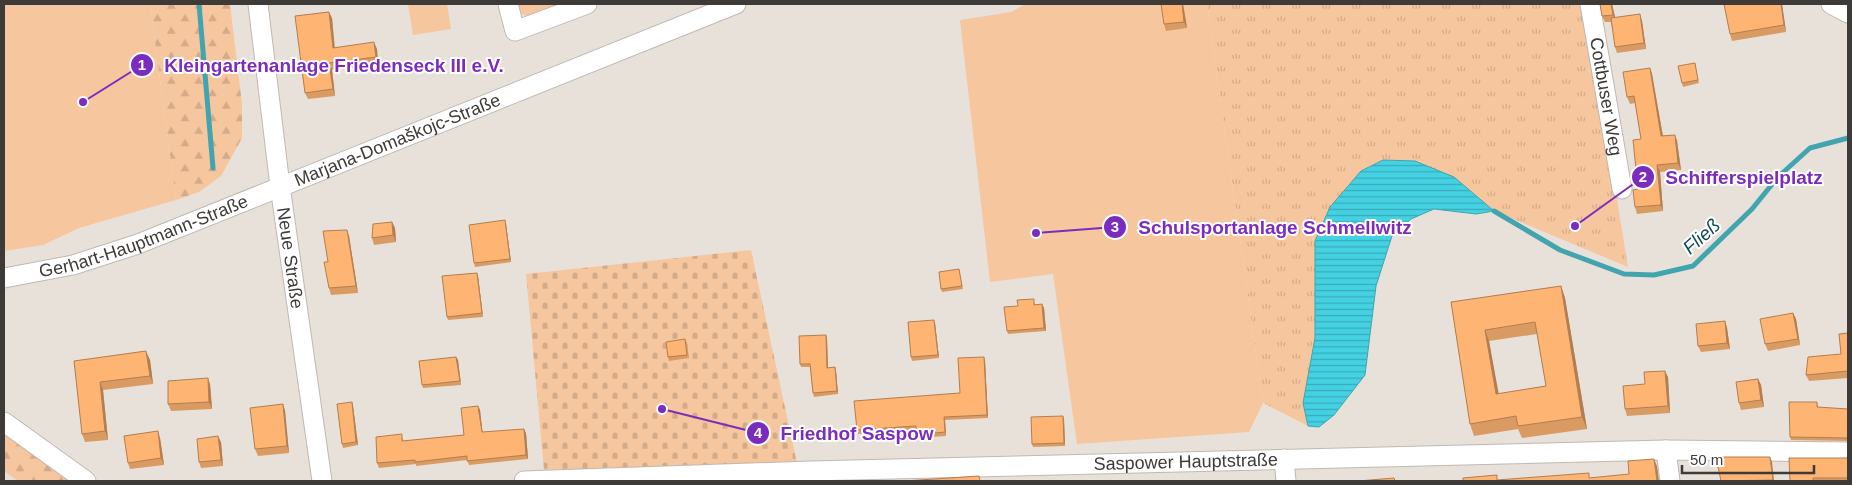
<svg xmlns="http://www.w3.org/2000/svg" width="1852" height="485" font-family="Arial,sans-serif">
<defs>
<pattern id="forest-firs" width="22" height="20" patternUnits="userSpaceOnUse" patternTransform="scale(1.25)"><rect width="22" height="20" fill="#f6c69e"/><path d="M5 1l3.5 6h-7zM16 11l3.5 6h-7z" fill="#d4ab89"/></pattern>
<pattern id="cemetery-stones" width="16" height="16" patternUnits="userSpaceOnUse" patternTransform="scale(1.25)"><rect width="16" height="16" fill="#f6c69e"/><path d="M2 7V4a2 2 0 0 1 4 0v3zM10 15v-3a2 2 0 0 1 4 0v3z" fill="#d4ab89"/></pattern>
<pattern id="park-tufts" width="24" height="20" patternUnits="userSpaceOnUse" patternTransform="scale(1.25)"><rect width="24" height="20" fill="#f6c69e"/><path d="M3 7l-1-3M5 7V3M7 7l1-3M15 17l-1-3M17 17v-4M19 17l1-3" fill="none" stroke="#d4ab89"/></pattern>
<pattern id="water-rules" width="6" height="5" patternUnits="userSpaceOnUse" patternTransform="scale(1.25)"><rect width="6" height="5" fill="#44d2e3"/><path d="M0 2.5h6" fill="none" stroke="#3aabb9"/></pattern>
</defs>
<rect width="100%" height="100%" fill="#e8e1da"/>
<g fill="#f6c69e">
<path d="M 4,4 L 150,4 L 176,200 L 79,228 L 43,245 L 4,251 Z"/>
<path d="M 408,4 L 447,4 L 451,29 L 413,35 Z"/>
<path d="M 514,4 L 565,4 C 550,10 522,27 514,4 Z"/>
<path d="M 1026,4 L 1207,4 L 1263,403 L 1249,432 L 1077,444 L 1053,274 L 990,282 L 960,20 L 1011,12 Z"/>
</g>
<g fill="url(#forest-firs)">
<path d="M 150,4 L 230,4 L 242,104 L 242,138 L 221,176 L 199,192 L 176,200 Z"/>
<path d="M 4,425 L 76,481 L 18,481 L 4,471 Z"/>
</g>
<path fill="url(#cemetery-stones)" d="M 751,250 L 797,463 L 544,470 L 526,274 Z"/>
<path fill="url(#park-tufts)" d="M 1207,4 L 1585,4 L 1628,267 L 1494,211 L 1453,177 L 1315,241 L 1315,338 L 1303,403 L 1308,426 L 1263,403 Z"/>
<path fill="url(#water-rules)" stroke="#42a4af" d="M 1383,160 L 1415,161 L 1454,177 L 1494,211 L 1476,214 L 1434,209 L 1411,219 L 1392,236 L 1376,286 L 1365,375 L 1334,415 L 1319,427 L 1308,426 L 1303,403 L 1315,338 L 1315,241 L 1330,207 L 1361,171 Z"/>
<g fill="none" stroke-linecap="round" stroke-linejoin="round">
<g stroke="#42a4af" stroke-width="5">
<path d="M 199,4 L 213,168"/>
<path d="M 1494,211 L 1560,250 L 1624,274 L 1654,275 L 1693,266 L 1752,209 L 1778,177 L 1810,148 L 1848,138"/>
</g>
<defs>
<g id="minor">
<path id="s1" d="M 258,4 L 280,186 L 322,481"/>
<path d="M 508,4 L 515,31 L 587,4"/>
<path id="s2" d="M 1590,4 L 1622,189"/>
<path d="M 1831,4 L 1848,13"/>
<path id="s3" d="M 4,278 L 73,265 L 138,244 L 736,4"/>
<path d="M 4,422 L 86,481"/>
<path d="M 1666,450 L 1670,481"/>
<path d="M 1284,459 L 1286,481"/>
<path id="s4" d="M 524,481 L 810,471 L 1666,450 L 1848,452"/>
</g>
</defs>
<use href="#minor" stroke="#c0b8b2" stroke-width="21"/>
<use href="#minor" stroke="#fff" stroke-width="19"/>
</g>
<g fill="#da9b62" fill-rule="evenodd">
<path d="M 1161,4 L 1183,4 L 1187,28 L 1166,31 L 1164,24 Z"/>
<path d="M 1612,4 L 1615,18 L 1642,21 L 1646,49 L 1617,53 L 1615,47 L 1611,22 L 1605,22 L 1602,16 Z"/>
<path d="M 1724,4 L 1782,4 L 1786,32 L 1732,41 L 1730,34 Z"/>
<path d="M 332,18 L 335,48 L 377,49 L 378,64 L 332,70 L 335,96 L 308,99 L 305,93 Z"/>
<path d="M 1695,63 L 1699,83 L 1683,87 L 1682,83 Z"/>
<path d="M 1650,68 L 1652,74 L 1663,136 L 1675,135 L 1677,141 L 1681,170 L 1660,172 L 1663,211 L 1637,214 L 1635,207 L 1638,189 L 1641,139 L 1635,103 L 1630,104 L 1627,97 Z"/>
<path d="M 505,220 L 506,224 L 511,262 L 475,267 L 474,263 Z"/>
<path d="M 392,222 L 395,228 L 396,242 L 374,245 L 372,238 Z"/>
<path d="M 349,236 L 358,293 L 331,295 L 329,288 L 328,262 Z"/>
<path d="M 959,269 L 963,289 L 942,292 L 941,289 Z"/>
<path d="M 477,273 L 478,276 L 483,317 L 448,320 L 447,317 Z"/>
<path d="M 1561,286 L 1565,298 L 1587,429 L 1522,438 L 1518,429 L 1474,436 L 1470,424 L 1451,302 ZM 1537,334 L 1546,386 L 1498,394 L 1489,341 Z"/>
<path d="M 1035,303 L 1035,305 L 1042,304 L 1044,308 L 1046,331 L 1008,334 L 1007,331 L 1018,306 Z"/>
<path d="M 1793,313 L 1796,319 L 1800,345 L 1768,351 L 1765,344 Z"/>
<path d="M 1725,321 L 1727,328 L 1730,349 L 1701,352 L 1698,346 Z"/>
<path d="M 935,323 L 939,358 L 912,361 L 911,357 Z"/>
<path d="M 1848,333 L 1848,378 L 1809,381 L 1806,375 L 1841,354 Z"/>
<path d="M 826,335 L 827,338 L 828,368 L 835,367 L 836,371 L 838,394 L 814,397 L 813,393 L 810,367 L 801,367 L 800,364 Z"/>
<path d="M 685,339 L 687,343 L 689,358 L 669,361 L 668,357 Z"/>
<path d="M 456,357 L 458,360 L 461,385 L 423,388 L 422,385 Z"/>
<path d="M 150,360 L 153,384 L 103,390 L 108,440 L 85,442 L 82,434 L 74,361 Z"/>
<path d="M 985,360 L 988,418 L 945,420 L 946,436 L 918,438 L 916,429 L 858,434 L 857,430 L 960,393 Z"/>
<path d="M 1668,377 L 1670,413 L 1627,416 L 1625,409 L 1645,384 Z"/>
<path d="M 1758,379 L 1761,385 L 1764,407 L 1741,410 L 1739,403 Z"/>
<path d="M 210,384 L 212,409 L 171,411 L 168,404 Z"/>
<path d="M 352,402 L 353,406 L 358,445 L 343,448 L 342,444 Z"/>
<path d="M 1817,402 L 1818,407 L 1848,409 L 1848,441 L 1791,440 L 1790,437 Z"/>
<path d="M 283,404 L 285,411 L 289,453 L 258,456 L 255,449 Z"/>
<path d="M 478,406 L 480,410 L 482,432 L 526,433 L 528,459 L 469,465 L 467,460 L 416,466 L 416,464 L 379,468 L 377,463 L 403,438 L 403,441 L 464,435 Z"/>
<path d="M 1063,416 L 1064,419 L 1065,446 L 1033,447 L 1032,444 Z"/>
<path d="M 160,438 L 164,465 L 130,469 L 128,463 Z"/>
<path d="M 221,442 L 223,466 L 201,468 L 199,462 Z"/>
<path d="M 1848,458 L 1848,481 L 1790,481 L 1846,459 Z"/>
</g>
<g fill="#b27e50">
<path d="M 1182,4 L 1183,4 L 1187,28 L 1184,22 Z"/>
<path d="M 1611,4 L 1612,4 L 1616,21 L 1613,15 Z"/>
<path d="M 1781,4 L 1782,4 L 1786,32 L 1784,25 Z"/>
<path d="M 329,12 L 332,18 L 335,54 L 333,48 Z"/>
<path d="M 1640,14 L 1642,21 L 1646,49 L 1644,43 Z"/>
<path d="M 374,42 L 377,49 L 378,64 L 376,57 Z"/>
<path d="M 329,63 L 332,70 L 335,96 L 333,89 Z"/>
<path d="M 1650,68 L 1652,74 L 1664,143 L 1661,136 Z"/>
<path d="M 1675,135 L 1677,141 L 1681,170 L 1678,163 Z"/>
<path d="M 1657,165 L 1660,172 L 1663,211 L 1661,205 Z"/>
<path d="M 505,220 L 506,224 L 511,262 L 510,259 Z"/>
<path d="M 392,222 L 395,228 L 396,242 L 393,235 Z"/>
<path d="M 347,230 L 349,236 L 358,293 L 356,286 Z"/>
<path d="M 477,273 L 478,276 L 483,317 L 482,313 Z"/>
<path d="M 1561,286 L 1565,298 L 1587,429 L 1582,417 Z"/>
<path d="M 1042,304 L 1044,308 L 1046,331 L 1044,328 Z"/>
<path d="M 1793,313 L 1796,319 L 1800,345 L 1798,339 Z"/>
<path d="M 934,320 L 935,323 L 939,358 L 938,355 Z"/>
<path d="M 1725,321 L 1727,328 L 1730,349 L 1727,343 Z"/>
<path d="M 1485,330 L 1489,341 L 1501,406 L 1496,394 Z"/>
<path d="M 826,335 L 827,338 L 828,372 L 827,368 Z"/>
<path d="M 146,351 L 150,360 L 153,384 L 150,376 Z"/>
<path d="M 456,357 L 458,360 L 461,385 L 460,381 Z"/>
<path d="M 984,357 L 985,360 L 988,418 L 987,415 Z"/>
<path d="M 835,367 L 836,371 L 838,394 L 837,391 Z"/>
<path d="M 1665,371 L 1668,377 L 1670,413 L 1668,406 Z"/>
<path d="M 208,378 L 210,384 L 212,409 L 209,402 Z"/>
<path d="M 1758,379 L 1761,385 L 1764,407 L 1761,400 Z"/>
<path d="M 100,382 L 103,390 L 108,440 L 105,431 Z"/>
<path d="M 352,402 L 353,406 L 358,445 L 356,442 Z"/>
<path d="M 283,404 L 285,411 L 289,453 L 287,446 Z"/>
<path d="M 478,406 L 480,410 L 483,436 L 482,432 Z"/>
<path d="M 1063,416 L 1064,419 L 1065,446 L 1064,443 Z"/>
<path d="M 944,417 L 945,420 L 946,436 L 945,432 Z"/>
<path d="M 524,429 L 526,433 L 528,459 L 526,455 Z"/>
<path d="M 158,431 L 160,438 L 164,465 L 161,458 Z"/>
<path d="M 218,436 L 221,442 L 223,466 L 221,460 Z"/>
<path d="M 1770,457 L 1772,462 L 1774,481 L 1773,480 Z"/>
<path d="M 1654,459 L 1657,466 L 1659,481 L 1657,481 Z"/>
</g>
<g fill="#feb472" stroke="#b27e50" fill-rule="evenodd">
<path d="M 1161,4 L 1182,4 L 1184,22 L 1164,24 Z"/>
<path d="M 1600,4 L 1611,4 L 1613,15 L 1602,16 Z"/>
<path d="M 1724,4 L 1781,4 L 1784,25 L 1730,34 Z"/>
<path d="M 329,12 L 333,48 L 374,42 L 376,57 L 329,63 L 333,89 L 305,93 L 295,16 Z"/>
<path d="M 1640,14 L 1644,43 L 1615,47 L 1611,18 Z"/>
<path d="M 1695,63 L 1698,80 L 1682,83 L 1678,66 Z"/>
<path d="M 1650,68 L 1661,136 L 1675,135 L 1678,163 L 1657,165 L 1661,205 L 1635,207 L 1633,190 L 1638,189 L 1633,140 L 1641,139 L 1634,96 L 1627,97 L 1623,72 Z"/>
<path d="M 505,220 L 510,259 L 474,263 L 469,225 Z"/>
<path d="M 392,222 L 393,235 L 372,238 L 373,224 Z"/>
<path d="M 347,230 L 356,286 L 329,288 L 324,262 L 328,262 L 323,231 Z"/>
<path d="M 959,269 L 962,286 L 941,289 L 939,272 Z"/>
<path d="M 477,273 L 482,313 L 447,317 L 442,276 Z"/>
<path d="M 1561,286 L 1582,417 L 1518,426 L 1516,416 L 1470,424 L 1451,302 ZM 1535,322 L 1546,386 L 1496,394 L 1485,330 Z"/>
<path d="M 1034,299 L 1034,305 L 1042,304 L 1044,328 L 1007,331 L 1004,307 L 1018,306 L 1017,300 Z"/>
<path d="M 1793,313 L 1798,339 L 1765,344 L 1760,319 Z"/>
<path d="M 934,320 L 938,355 L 911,357 L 908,322 Z"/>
<path d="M 1725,321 L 1727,343 L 1698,346 L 1696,324 Z"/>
<path d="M 1848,333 L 1848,371 L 1806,375 L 1808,357 L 1841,354 L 1839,334 Z"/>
<path d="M 826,335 L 827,368 L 835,367 L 837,391 L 813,393 L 810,364 L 800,364 L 799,336 Z"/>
<path d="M 685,339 L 687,355 L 668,357 L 666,342 Z"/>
<path d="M 146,351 L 150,376 L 100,382 L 105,431 L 82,434 L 74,361 Z"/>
<path d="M 456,357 L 460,381 L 422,385 L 419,361 Z"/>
<path d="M 984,357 L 987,415 L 944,417 L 945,432 L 917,435 L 916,426 L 857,430 L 854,401 L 960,393 L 958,358 Z"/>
<path d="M 1665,371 L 1668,406 L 1625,409 L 1623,386 L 1645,384 L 1644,372 Z"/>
<path d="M 208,378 L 209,402 L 168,404 L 168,381 Z"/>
<path d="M 1758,379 L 1761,400 L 1739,403 L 1736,382 Z"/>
<path d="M 352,402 L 356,442 L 342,444 L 337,404 Z"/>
<path d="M 1789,402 L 1817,402 L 1817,407 L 1848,409 L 1848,438 L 1790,437 Z"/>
<path d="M 283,404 L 287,446 L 255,449 L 250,408 Z"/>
<path d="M 478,406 L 482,432 L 524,429 L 526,455 L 467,461 L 467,456 L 415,462 L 415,460 L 377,463 L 376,437 L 402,434 L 402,441 L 464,435 L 461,408 Z"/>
<path d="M 1063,416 L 1064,443 L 1032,444 L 1031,417 Z"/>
<path d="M 158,431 L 161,458 L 128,463 L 124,436 Z"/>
<path d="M 218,436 L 221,460 L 199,462 L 197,439 Z"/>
<path d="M 1716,457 L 1770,457 L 1773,480 L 1721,481 Z"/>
<path d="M 1789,458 L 1848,458 L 1848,478 L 1813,478 L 1813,481 L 1790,481 Z"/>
<path d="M 1654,459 L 1657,481 L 1463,481 L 1463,478 L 1497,475 L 1497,480 L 1589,473 L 1589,478 L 1629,474 L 1628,461 Z"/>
<path d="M 979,476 L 980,481 L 904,481 Z"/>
<path d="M 1394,478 L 1395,481 L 1358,481 Z"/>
</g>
<g text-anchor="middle" stroke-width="4" stroke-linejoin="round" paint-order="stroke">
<g font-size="18" fill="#3d3a37" stroke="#fff">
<text dy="6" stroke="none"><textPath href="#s2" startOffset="94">Cottbuser Weg</textPath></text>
<text dy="6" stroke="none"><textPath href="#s3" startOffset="418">Marjana-Domaškojc-Straße</textPath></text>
<text dy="6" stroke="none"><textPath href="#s3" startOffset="146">Gerhart-Hauptmann-Straße</textPath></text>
<text dy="6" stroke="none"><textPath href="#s1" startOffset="256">Neue Straße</textPath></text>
<text dy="6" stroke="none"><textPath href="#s4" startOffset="662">Saspower Hauptstraße</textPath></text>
</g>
<g font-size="19" font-style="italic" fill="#0d4b52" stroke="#fff">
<text transform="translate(1701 236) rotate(-42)" y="7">Fließ</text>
</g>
</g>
<path fill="none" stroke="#7b2cbf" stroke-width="2" d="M83 102L142 65M1575 226L1643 177M1036 233L1115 227M662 409L758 433"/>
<g fill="#7b2cbf" stroke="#fff" stroke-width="2">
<circle cx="83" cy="102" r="5"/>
<circle cx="1575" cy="226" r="5"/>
<circle cx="1036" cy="233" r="5"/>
<circle cx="662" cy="409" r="5"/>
<circle cx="142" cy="65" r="12"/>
<circle cx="1643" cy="177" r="12"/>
<circle cx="1115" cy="227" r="12"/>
<circle cx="758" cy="433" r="12"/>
</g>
<g font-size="15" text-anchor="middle" font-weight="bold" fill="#fff">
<text x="142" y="70">1</text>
<text x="1643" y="182">2</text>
<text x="1115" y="232">3</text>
<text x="758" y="438">4</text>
</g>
<g font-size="19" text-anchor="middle" font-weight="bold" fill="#7b2cbf" stroke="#fff" stroke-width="4" stroke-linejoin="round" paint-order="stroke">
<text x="334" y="72">Kleingartenanlage Friedenseck III e.V.</text>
<text x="1744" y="184">Schifferspielplatz</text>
<text x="1275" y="234">Schulsportanlage Schmellwitz</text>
<text x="857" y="440">Friedhof Saspow</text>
</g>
<rect width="1852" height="485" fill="none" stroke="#3d3a37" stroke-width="10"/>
<path d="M1682 465v8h132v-8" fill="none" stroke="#3d3a37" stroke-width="2.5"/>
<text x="1690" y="465" font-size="15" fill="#3d3a37" stroke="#ffffff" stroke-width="4" paint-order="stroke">50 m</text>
</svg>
